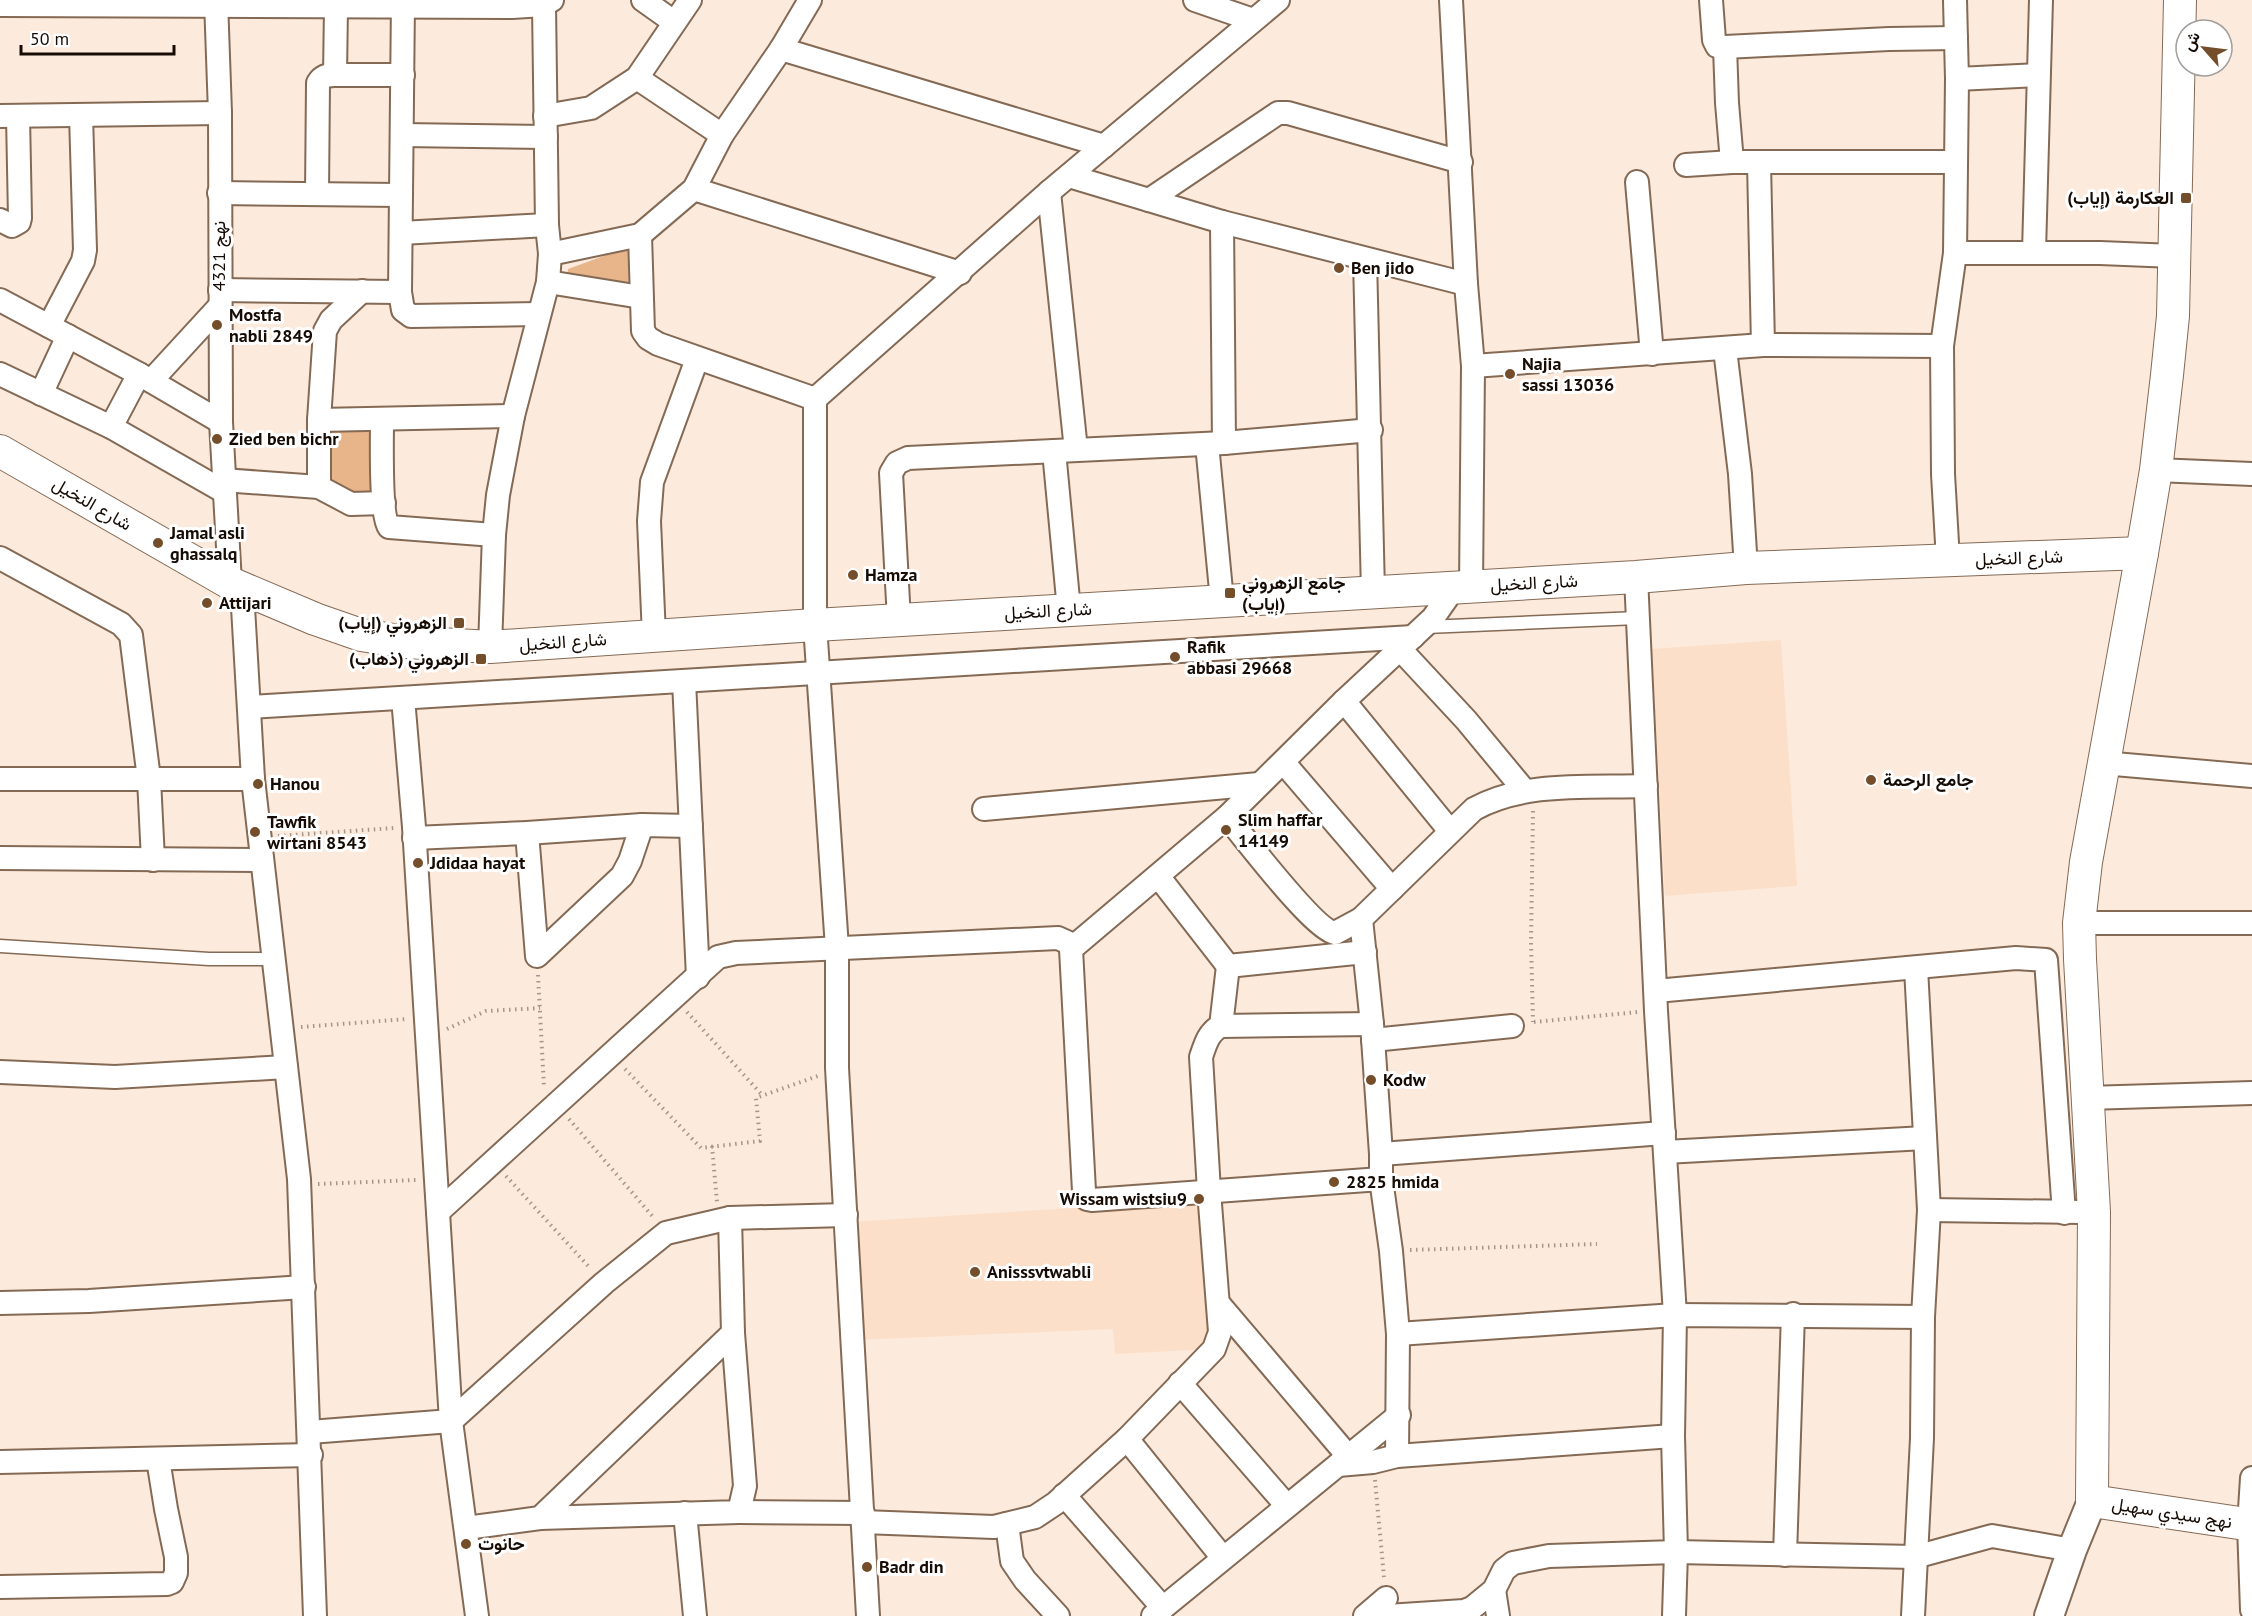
<svg xmlns="http://www.w3.org/2000/svg" width="2252" height="1616" font-family="'PT Sans',Vazirmatn,sans-serif">
<rect width="100%" height="100%" fill="#fceadc"/>
<g fill="#fcdfc8">
<path d="M 1781,640 L 1797,886 L 1665,896 L 1652,649 Z"/>
<path d="M 1202,1200 L 1210,1349 L 1115,1354 L 1113,1329 L 856,1340 L 849,1222 Z"/>
</g>
<g fill="#e8b489">
<path d="M 631,246 L 630,291 L 567,279 L 568,269 Z"/>
<path d="M 376,425 L 379,498 L 351,497 L 325,484 L 325,426 Z"/>
</g>
<g fill="none" stroke-linecap="round" stroke-linejoin="round">
<defs>
<g id="service">
<path d="M 1426,627 L 1638,618"/>
<path d="M 0,946 L 209,959 L 274,959"/>
</g>
<g id="minor">
<path d="M 216,0 L 220,113 L 221,422 L 230,583"/>
<path d="M 643,0 L 674,22"/>
<path d="M 1195,0 L 1253,20"/>
<path d="M 1451,0 L 1466,284 L 1473,366 L 1471,587"/>
<path d="M 1711,0 L 1714,40 L 1717,46 L 1725,47"/>
<path d="M 0,5 L 512,7 L 544,5 L 552,0"/>
<path d="M 781,49 L 1104,146"/>
<path d="M 335,75 L 336,7"/>
<path d="M 637,78 L 722,135"/>
<path d="M 1957,79 L 2038,75"/>
<path d="M 0,116 L 220,113"/>
<path d="M 545,116 L 591,108 L 637,78 L 690,0"/>
<path d="M 402,135 L 546,137"/>
<path d="M 1732,162 L 1727,103 L 1725,47 L 1889,39 L 1956,38"/>
<path d="M 1759,163 L 1763,345"/>
<path d="M 1686,165 L 1732,162 L 1955,162"/>
<path d="M 1069,176 L 1222,222 L 1466,284"/>
<path d="M 1637,182 L 1652,354"/>
<path d="M 694,189 L 960,273"/>
<path d="M 1049,192 L 1076,450"/>
<path d="M 219,193 L 401,195"/>
<path d="M 317,194 L 318,83 C 322,76 327,75 335,75 L 403,75"/>
<path d="M 1149,200 L 1278,113 L 1288,113 L 1461,162"/>
<path d="M 0,220 L 12,226 L 19,222 L 20,218 L 18,116"/>
<path d="M 1222,222 L 1224,443"/>
<path d="M 401,233 L 547,225"/>
<path d="M 640,235 L 643,331 L 648,338 L 658,344 L 815,399"/>
<path d="M 2034,252 L 2041,0"/>
<path d="M 1955,253 L 2100,253 L 2174,256"/>
<path d="M 550,254 L 640,235 L 694,189 L 722,135 L 781,49 L 810,0"/>
<path d="M 1365,259 L 1373,592"/>
<path d="M 548,282 L 641,297"/>
<path d="M 220,290 L 400,292 L 403,0"/>
<path d="M 400,292 L 403,310 L 411,316 L 538,314"/>
<path d="M 0,300 L 139,374 L 221,422"/>
<path d="M 49,326 L 83,261 L 85,250 L 81,115"/>
<path d="M 1725,349 L 1740,474 L 1746,568"/>
<path d="M 1473,366 L 1763,345 L 1942,346"/>
<path d="M 0,374 L 111,427 L 223,491"/>
<path d="M 151,381 L 219,307"/>
<path d="M 41,394 L 68,336"/>
<path d="M 319,420 L 513,416"/>
<path d="M 382,420 C 382,439 380,515 389,527 L 494,535"/>
<path d="M 111,427 L 139,374"/>
<path d="M 1207,444 L 1222,601"/>
<path d="M 1054,451 L 1069,610"/>
<path d="M 2156,470 L 2252,474"/>
<path d="M 223,480 L 319,487 L 351,504 L 384,503"/>
<path d="M 319,487 L 319,420 L 325,331 L 331,320 L 362,291"/>
<path d="M 0,558 L 121,624 L 131,635 L 149,779 L 153,860"/>
<path d="M 1948,560 L 1943,474 L 1942,346 L 1955,253 L 1957,79 L 1955,0"/>
<path d="M 1636,577 L 1656,1011 L 1675,1315 L 1673,1436 L 1676,1552 L 1674,1616"/>
<path d="M 242,590 L 253,779 L 299,1179 L 315,1616"/>
<path d="M 899,620 L 891,473 L 897,463 L 908,458 L 1224,443 L 1371,430"/>
<path d="M 654,636 L 649,521 L 652,482 L 697,359"/>
<path d="M 490,647 L 494,535 L 498,495 L 513,416 L 548,282 L 550,254 L 547,225 L 544,5"/>
<path d="M 1400,649 L 1466,720 L 1524,790"/>
<path d="M 684,681 L 698,977"/>
<path d="M 403,698 L 414,827 L 451,1421 L 477,1616"/>
<path d="M 1344,701 L 1450,831"/>
<path d="M 249,707 L 1413,637"/>
<path d="M 1284,763 L 1392,889"/>
<path d="M 2103,763 L 2252,776"/>
<path d="M 0,779 L 253,779"/>
<path d="M 984,809 L 1259,784"/>
<path d="M 1227,817 C 1245,838 1314,930 1335,933 L 1361,919"/>
<path d="M 527,833 L 537,956 L 622,876 L 630,861 L 642,825"/>
<path d="M 414,838 L 527,833 L 642,825 L 691,826"/>
<path d="M 0,858 L 262,860"/>
<path d="M 1158,876 L 1228,966 L 1365,952"/>
<path d="M 2079,923 L 2252,923"/>
<path d="M 1071,949 L 1227,817 L 1344,701 L 1433,618 L 1454,588"/>
<path d="M 1656,991 L 2016,958 L 2046,960 L 2064,1213"/>
<path d="M 1221,1026 L 1372,1024"/>
<path d="M 1373,1040 L 1512,1026"/>
<path d="M 0,1072 L 115,1077 L 286,1067"/>
<path d="M 2087,1098 L 2252,1093"/>
<path d="M 1665,1152 L 1925,1138"/>
<path d="M 1381,1154 L 1664,1133"/>
<path d="M 1929,1210 L 2080,1212"/>
<path d="M 438,1212 L 718,957 L 736,953 L 1058,938 L 1069,943 L 1071,949 L 1084,1191 L 1087,1199 L 1092,1200 L 1381,1179"/>
<path d="M 0,1303 L 89,1301 L 304,1287"/>
<path d="M 1218,1303 L 1348,1456"/>
<path d="M 1398,1334 L 1675,1315 L 1923,1317"/>
<path d="M 1180,1383 L 1287,1506"/>
<path d="M 310,1432 L 451,1421 L 604,1283 L 666,1233 L 730,1218 L 846,1215"/>
<path d="M 1127,1439 L 1223,1558"/>
<path d="M 1397,1456 L 1398,1334 L 1391,1251 L 1381,1179 L 1381,1154 L 1372,1024 L 1361,919 L 1474,809 C 1525,781 1589,788 1646,786"/>
<path d="M 0,1462 L 311,1455"/>
<path d="M 1338,1465 L 1373,1462 L 1397,1456 L 1673,1436"/>
<path d="M 2252,1478 L 2249,1525 L 2252,1610"/>
<path d="M 1064,1495 L 1163,1608"/>
<path d="M 739,1512 L 863,1513"/>
<path d="M 685,1513 L 695,1616"/>
<path d="M 540,1518 L 739,1512 L 745,1486 L 733,1333"/>
<path d="M 863,1522 L 994,1527 L 1035,1517 L 1056,1503 L 1127,1439 L 1214,1349 L 1220,1332 L 1209,1191 L 1201,1057 C 1205,1045 1209,1031 1221,1026 L 1228,966"/>
<path d="M 1007,1524 L 1012,1561 L 1025,1580 L 1058,1616"/>
<path d="M 466,1528 L 540,1518 L 733,1333 L 730,1218"/>
<path d="M 1785,1555 L 1793,1314"/>
<path d="M 0,1587 L 167,1584 L 172,1582 L 176,1573 L 176,1557 L 166,1509 L 158,1459"/>
<path d="M 1494,1590 L 1498,1616"/>
<path d="M 868,1616 L 837,1068 L 837,948 L 815,625 L 815,399 L 1049,192 L 1278,0"/>
<path d="M 1153,1616 L 1399,1415"/>
<path d="M 1365,1616 L 1386,1598"/>
<path d="M 1387,1616 L 1464,1611 L 1472,1608 L 1494,1590 L 1504,1570 L 1513,1563 L 1549,1556 L 1676,1552 L 1915,1557 L 1992,1536 L 2072,1550"/>
<path d="M 1913,1616 L 1922,1438 L 1923,1317 L 1929,1210 L 1916,968"/>
</g>
<path id="tertiary" d="M 2049,1616 L 2072,1550 L 2092,1501"/>
<g id="secondary">
<path d="M 2180,0 L 2173,316 L 2167,375 L 2156,470 L 2142,553 L 2086,862 L 2079,923 L 2080,959 L 2094,1212 L 2092,1501 L 2252,1525"/>
<path d="M 0,451 L 230,583 L 315,619 L 361,635 L 406,642 L 490,647 L 815,625 L 1636,577 L 1746,568 L 2142,553"/>
</g>
</defs>
<use href="#service" stroke="#846a55" stroke-width="15"/>
<use href="#minor" stroke="#846a55" stroke-width="26"/>
<use href="#tertiary" stroke="#846a55" stroke-width="32"/>
<use href="#secondary" stroke="#846a55" stroke-width="34"/>
<g stroke="#a5968b" stroke-width="4" stroke-dasharray="1.5 4.5" stroke-linecap="butt">
<path d="M 1533,811 L 1531,942 L 1533,1022"/>
<path d="M 278,836 L 394,828"/>
<path d="M 538,975 L 544,1087"/>
<path d="M 687,1012 L 763,1096"/>
<path d="M 1534,1022 L 1638,1012"/>
<path d="M 301,1027 L 407,1019"/>
<path d="M 447,1029 L 486,1011 L 540,1008"/>
<path d="M 625,1069 L 701,1148 L 760,1141 L 756,1098 L 818,1076"/>
<path d="M 569,1119 L 654,1218"/>
<path d="M 712,1146 L 717,1202"/>
<path d="M 506,1176 L 590,1268"/>
<path d="M 318,1184 L 416,1180"/>
<path d="M 1410,1250 L 1597,1244"/>
<path d="M 1375,1480 L 1384,1577"/>
</g>
<use href="#service" stroke="#fff" stroke-width="12"/>
<use href="#minor" stroke="#fff" stroke-width="22"/>
<use href="#tertiary" stroke="#fff" stroke-width="28"/>
<use href="#secondary" stroke="#fff" stroke-width="32"/>
</g>
<g fill="#744d2a" stroke="#fff" stroke-width="2">
<rect x="2180" y="192" width="12" height="12" rx="3"/>
<circle cx="1339" cy="268" r="6"/>
<circle cx="217" cy="325" r="6"/>
<circle cx="1510" cy="374" r="6"/>
<circle cx="217" cy="439" r="6"/>
<circle cx="158" cy="543" r="6"/>
<circle cx="853" cy="575" r="6"/>
<rect x="1224" y="587" width="12" height="12" rx="3"/>
<circle cx="207" cy="603" r="6"/>
<rect x="453" y="617" width="12" height="12" rx="3"/>
<circle cx="1175" cy="657" r="6"/>
<rect x="475" y="653" width="12" height="12" rx="3"/>
<circle cx="1871" cy="780" r="6"/>
<circle cx="258" cy="784" r="6"/>
<circle cx="1226" cy="830" r="6"/>
<circle cx="255" cy="832" r="6"/>
<circle cx="418" cy="863" r="6"/>
<circle cx="1371" cy="1080" r="6"/>
<circle cx="1334" cy="1182" r="6"/>
<circle cx="1199" cy="1199" r="6"/>
<circle cx="975" cy="1272" r="6"/>
<circle cx="466" cy="1544" r="6"/>
<circle cx="867" cy="1567" r="6"/>
</g>
<g text-anchor="middle" stroke-width="6" stroke-linejoin="round" paint-order="stroke">
<g font-size="18" font-weight="bold" fill="#160c05" stroke="#fff" text-anchor="start">
<text x="2174" y="204" text-anchor="end">العكارمة (إياب)</text>
<text x="1351" y="274">Ben jido</text>
<text x="229" y="321">Mostfa<tspan x="229" dy="21">nabli 2849</tspan></text>
<text x="1522" y="370">Najia<tspan x="1522" dy="21">sassi 13036</tspan></text>
<text x="229" y="445">Zied ben bichr</text>
<text x="170" y="539">Jamal asli<tspan x="170" dy="21">ghassalq</tspan></text>
<text x="865" y="581">Hamza</text>
<text x="1242" y="589">جامع الزهروني<tspan x="1242" dy="21">(إياب)</tspan></text>
<text x="219" y="609">Attijari</text>
<text x="447" y="629" text-anchor="end">الزهروني (إياب)</text>
<text x="1187" y="653">Rafik<tspan x="1187" dy="21">abbasi 29668</tspan></text>
<text x="469" y="665" text-anchor="end">الزهروني (ذهاب)</text>
<text x="1883" y="786">جامع الرحمة</text>
<text x="270" y="790">Hanou</text>
<text x="1238" y="826">Slim haffar<tspan x="1238" dy="21">14149</tspan></text>
<text x="267" y="828">Tawfik<tspan x="267" dy="21">wirtani 8543</tspan></text>
<text x="430" y="869">Jdidaa hayat</text>
<text x="1383" y="1086">Kodw</text>
<text x="1346" y="1188">2825 hmida</text>
<text x="1187" y="1205" text-anchor="end">Wissam wistsiu9</text>
<text x="987" y="1278">Anisssvtwabli</text>
<text x="478" y="1550">حانوت</text>
<text x="879" y="1573">Badr din</text>
</g>
<g font-size="18" fill="#160c05" stroke="#fff">
<text transform="translate(219 256) rotate(-90)" y="6">نهج 4321</text>
<text transform="translate(92 504) rotate(30)" y="6">شارع النخيل</text>
<text transform="translate(2019 558) rotate(-2)" y="6">شارع النخيل</text>
<text transform="translate(1534 583) rotate(-3)" y="6">شارع النخيل</text>
<text transform="translate(1048 611) rotate(-3)" y="6">شارع النخيل</text>
<text transform="translate(563 642) rotate(-4)" y="6">شارع النخيل</text>
<text transform="translate(2172 1513) rotate(9)" y="6">نهج سيدي سهيل</text>
</g>
</g>
<g transform="translate(2204 48) rotate(298)"><circle r="28" fill="#ffffff" stroke="#a29e9b" stroke-width="1.5"/>
<path d="M0-4.5L10 22L0 15L-10 22Z" fill="#744d2a"/>
<text y="-9" font-size="16" font-weight="bold" text-anchor="middle" fill="#160c05">ش</text>
</g>
<path d="M21 45v9h153v-9" fill="none" stroke="#160c05" stroke-width="3"/>
<text x="30" y="45" font-size="18" fill="#160c05" stroke="#ffffff" stroke-width="4.5" paint-order="stroke">50 m</text>
</svg>
